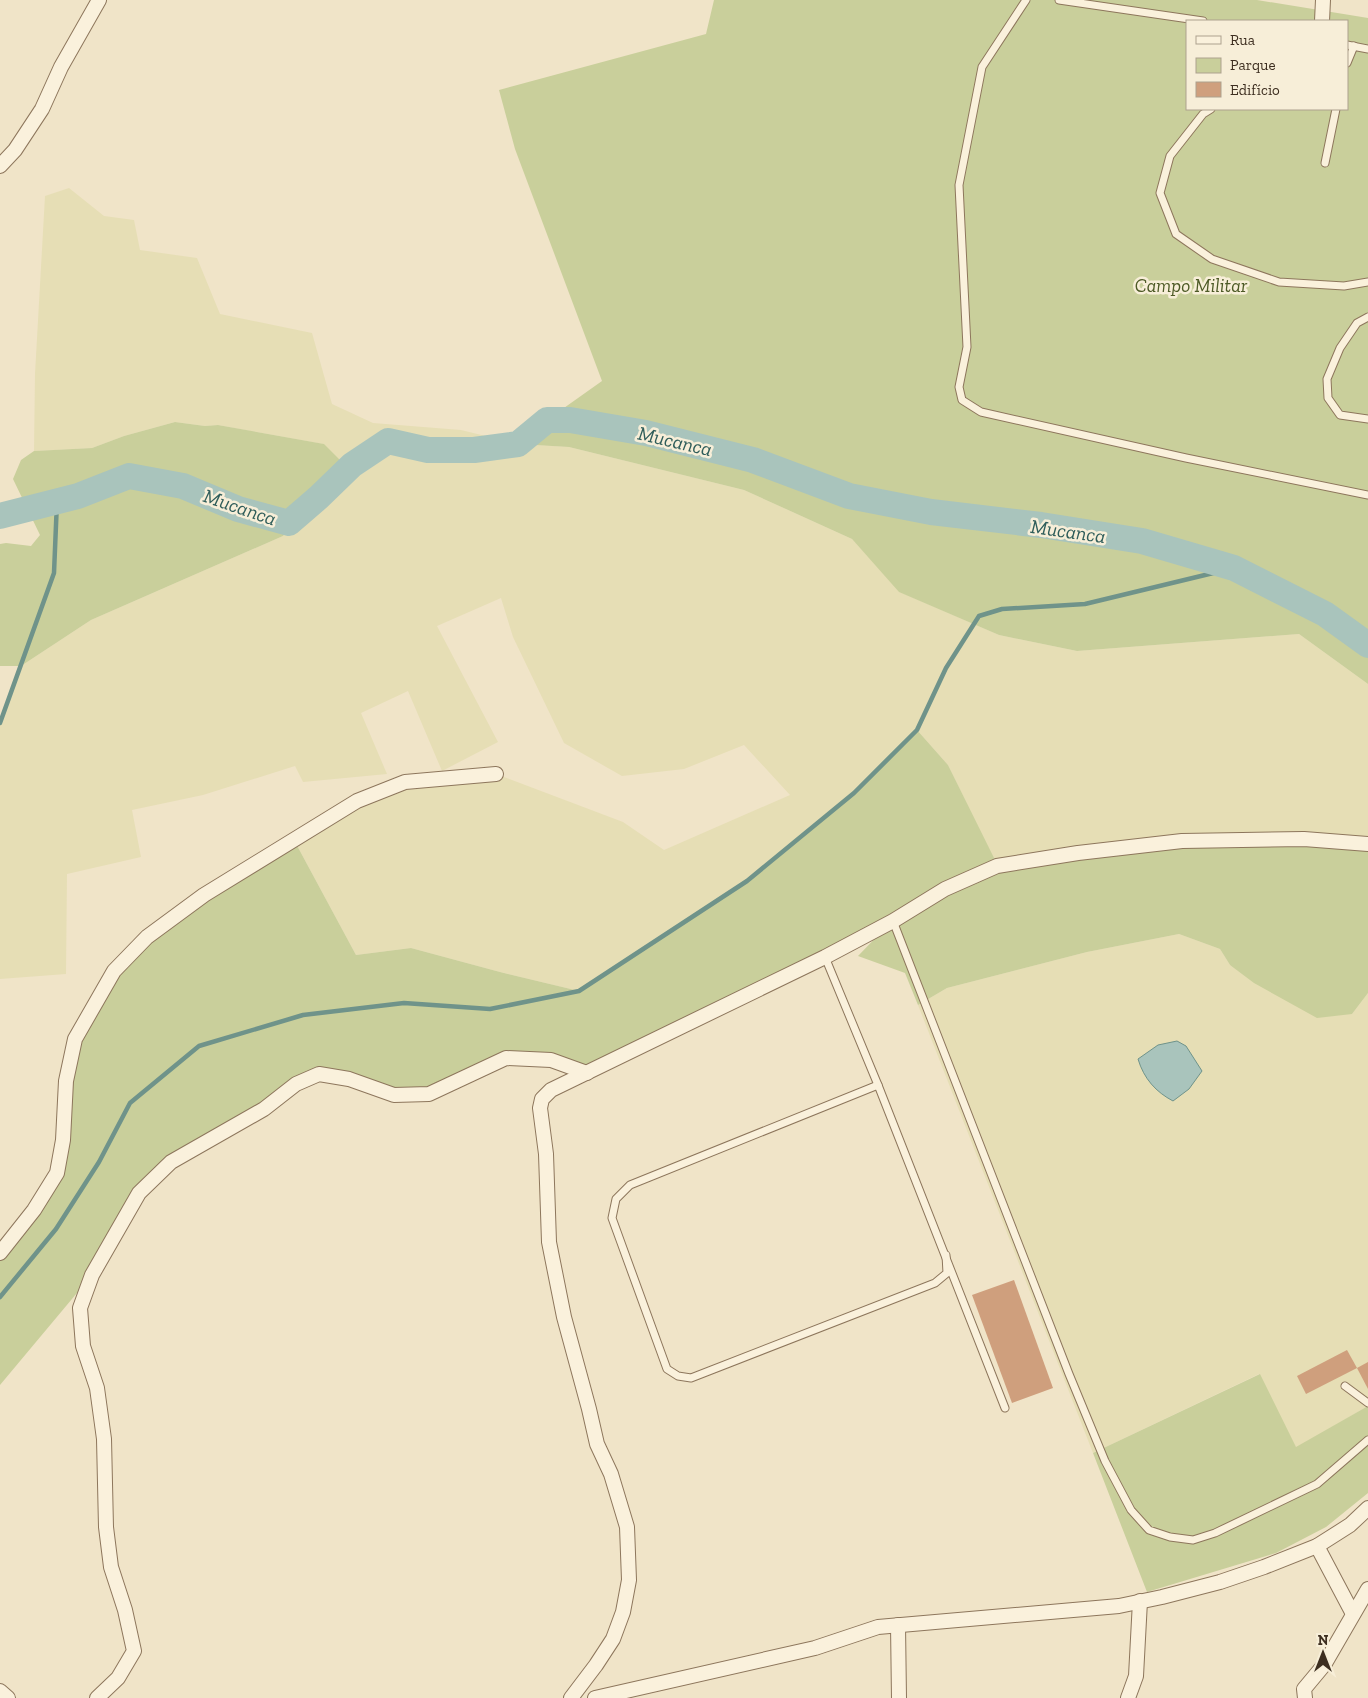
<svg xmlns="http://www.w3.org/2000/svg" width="1368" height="1698" font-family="'Zilla Slab',serif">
<rect width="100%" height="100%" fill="#f0e4c8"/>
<g fill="#e6deb5">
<path d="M 69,188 L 104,216 L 134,220 L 140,250 L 197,258 L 220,314 L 312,333 L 332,404 L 373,423 L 461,430 L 518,444 L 569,447 L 744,490 L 852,539 L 900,592 L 999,635 L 1077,651 L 1299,634 L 1368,684 L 1368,836 L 1361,843 L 997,866 L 948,765 L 917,730 L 854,793 L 747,881 L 579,991 L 500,972 L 411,948 L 356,955 L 294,840 L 405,782 L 496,774 L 623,822 L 664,850 L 790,795 L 744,745 L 684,769 L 622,776 L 564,743 L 513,637 L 501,598 L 437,626 L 498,742 L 442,771 L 408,691 L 361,713 L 387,774 L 303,782 L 295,766 L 203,795 L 132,810 L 141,857 L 67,874 L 66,974 L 0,979 L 0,723 L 21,666 L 91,620 L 283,536 L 348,468 L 323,444 L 218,425 L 205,426 L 175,422 L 124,436 L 92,448 L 34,451 L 35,374 L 45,196 Z"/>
<path d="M 1179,934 L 1220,949 L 1230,965 L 1352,1014 L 1368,993 L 1368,1406 L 1296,1448 L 1259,1374 L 1093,1453 L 918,1005 L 947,988 L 1087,952 Z"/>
</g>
<g fill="#c9cf9b" fill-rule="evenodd">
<path d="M 714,0 L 1257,0 L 1368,18 L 1368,684 L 1299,634 L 1077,651 L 999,635 L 899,592 L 852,539 L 744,490 L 569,447 L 518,444 L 547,420 L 602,381 L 515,149 L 499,90 L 706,34 ZM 1187,21 L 1347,21 L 1347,109 L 1187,109 Z"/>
<path d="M 175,422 L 205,426 L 218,425 L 324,444 L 348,468 L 283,536 L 91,620 L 21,666 L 0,666 L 0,544 L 6,543 L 31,546 L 40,535 L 13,479 L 21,460 L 34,451 L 92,448 L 124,436 Z"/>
<path d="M 917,730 L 948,765 L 998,866 L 1182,841 L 1361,843 L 1368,836 L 1368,993 L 1352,1014 L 1317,1018 L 1254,983 L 1230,965 L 1220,949 L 1179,934 L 1087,952 L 947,988 L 918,1005 L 905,973 L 858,956 L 891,922 L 587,1073 L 506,1058 L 429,1094 L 394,1095 L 319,1075 L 218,1135 L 139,1193 L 92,1275 L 0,1385 L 0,1253 L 57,1173 L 75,1039 L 114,971 L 147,937 L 294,840 L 356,955 L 411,948 L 500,972 L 579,991 L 747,881 L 854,793 Z"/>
<path d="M 1260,1374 L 1296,1447 L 1368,1406 L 1368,1493 L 1326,1527 L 1276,1553 L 1147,1592 L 1093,1453 Z"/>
</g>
<path fill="#a9c4bc" stroke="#6f938a" d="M 1177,1041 L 1186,1046 L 1202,1071 L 1189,1089 L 1173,1101 C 1156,1092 1144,1079 1138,1059 L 1158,1045 Z"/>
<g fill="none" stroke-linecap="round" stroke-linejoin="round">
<g stroke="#6f938a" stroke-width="4.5">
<path d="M 0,723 L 54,573 L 57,501"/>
<path d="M 0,1297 L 56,1229 L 99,1162 L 130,1103 L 199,1046 L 303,1015 L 404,1003 L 490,1009 L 579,991 L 747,881 L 854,793 L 917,730 L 946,668 L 979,616 L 1002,609 L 1085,604 L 1234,568"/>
</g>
<path stroke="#a9c4bc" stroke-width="26" d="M 0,516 L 78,496 L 129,476 L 183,486 L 238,509 L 289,523 L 319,497 L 352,465 L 388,441 L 428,450 L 474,450 L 518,444 L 547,420 L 570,420 L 646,433 L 753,460 L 849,496 L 931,512 L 1041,525 L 1142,541 L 1234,568 L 1325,614 L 1368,645"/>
</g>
<g fill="#cf9f7d">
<path d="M 1014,1280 L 1053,1388 L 1012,1403 L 972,1295 Z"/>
<path d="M 1347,1350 L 1357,1368 L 1306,1394 L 1297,1376 Z"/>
<path d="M 1368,1362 L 1368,1389 L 1357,1368 Z"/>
</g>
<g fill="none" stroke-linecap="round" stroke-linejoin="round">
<defs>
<g id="lane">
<path d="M 1026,0 L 982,67 L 959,185 L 967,347 L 959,387 L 962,400 L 981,412 L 1186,458 L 1368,495"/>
<path d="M 1059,0 L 1203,21"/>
<path d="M 1347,45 L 1368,49"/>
<path d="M 1347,63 L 1354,46"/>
<path d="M 1211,109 L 1203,114 L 1170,156 L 1160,193 L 1176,234 L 1212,259 L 1279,282 L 1344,286 L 1368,282"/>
<path d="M 1325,163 L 1336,109"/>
<path d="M 1368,317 L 1357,323 L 1340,348 L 1327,379 L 1328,398 L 1340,415 L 1368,419"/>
<path d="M 893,921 L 1069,1374 L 1105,1461 L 1131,1510 L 1149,1530 L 1170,1537 L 1193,1540 L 1215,1533 L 1317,1484 L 1368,1440"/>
<path d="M 825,957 L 878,1085 L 1005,1408"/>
<path d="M 878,1085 L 630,1185 L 616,1199 L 612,1218 L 667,1369 L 678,1376 L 691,1378 L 935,1283 L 947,1273 L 946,1255"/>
<path d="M 1345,1386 L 1368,1403"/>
</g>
<g id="street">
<path d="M 1322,21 L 1323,0"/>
<path d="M 0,166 L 15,150 L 42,109 L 61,67 L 99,0"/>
<path d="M 0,1253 L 34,1210 L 57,1173 L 63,1140 L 66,1081 L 75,1039 L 114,971 L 147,937 L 204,895 L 357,801 L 405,782 L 496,774"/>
<path d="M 1317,1546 L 1353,1614"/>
<path d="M 898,1625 L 899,1698"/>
<path d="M 0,1691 L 8,1698"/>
<path d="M 97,1698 L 118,1678 L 134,1651 L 125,1610 L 111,1567 L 106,1527 L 104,1439 L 97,1388 L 83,1346 L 80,1308 L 92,1275 L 139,1193 L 171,1162 L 264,1109 L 296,1084 L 319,1074 L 349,1079 L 394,1095 L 429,1094 L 506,1058 L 551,1060 L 587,1073"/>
<path d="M 571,1698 L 596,1665 L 613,1639 L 623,1612 L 629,1580 L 627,1527 L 611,1474 L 597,1444 L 589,1409 L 564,1317 L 549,1242 L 546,1154 L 540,1108 L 542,1099 L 551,1090 L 825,957 L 893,921 L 945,889 L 997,866 L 1078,853 L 1182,841 L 1304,839 L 1368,844"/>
<path d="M 595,1698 L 815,1648 L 878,1627 L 1119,1606 L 1162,1597 L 1220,1582 L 1264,1567 L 1317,1546 L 1350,1525 L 1368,1508"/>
<path d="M 1128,1698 L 1136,1676 L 1140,1601"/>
<path d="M 1305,1698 L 1304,1689 L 1324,1665 L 1368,1589"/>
</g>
</defs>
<use href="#lane" stroke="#8d765c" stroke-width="9"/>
<use href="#street" stroke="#8d765c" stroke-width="16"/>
<use href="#lane" stroke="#faf1dc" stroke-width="7"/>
<use href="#street" stroke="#faf1dc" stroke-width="14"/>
</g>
<g text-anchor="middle" stroke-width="5" stroke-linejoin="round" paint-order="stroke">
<g font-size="19" font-style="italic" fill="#4d5a26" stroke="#f7eed8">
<text x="1191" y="292">Campo Militar</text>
</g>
<g font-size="20" font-style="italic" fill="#2f5d5a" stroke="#f7eed8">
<text transform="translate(675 441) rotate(13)" y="7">Mucanca</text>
<text transform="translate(240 507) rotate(19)" y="7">Mucanca</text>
<text transform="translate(1068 531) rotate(8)" y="7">Mucanca</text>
</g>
</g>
<rect x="1186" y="20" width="162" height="90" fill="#f7eed8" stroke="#ada18e"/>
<rect x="1196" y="36" width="25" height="8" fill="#faf1dc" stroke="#ada18e"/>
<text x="1230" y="45" font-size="15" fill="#3d2e20">Rua</text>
<rect x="1196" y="58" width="25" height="15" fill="#c9cf9b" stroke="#ada18e"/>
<text x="1230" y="70" font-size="15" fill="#3d2e20">Parque</text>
<rect x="1196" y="82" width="25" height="15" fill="#cf9f7d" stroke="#ada18e"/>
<text x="1230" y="95" font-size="15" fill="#3d2e20">Edifício</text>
<g transform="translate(1323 1653)" stroke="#f7eed8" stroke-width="4" paint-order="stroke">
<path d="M0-4L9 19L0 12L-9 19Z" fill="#3d2e20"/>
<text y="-8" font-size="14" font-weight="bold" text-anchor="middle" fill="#3d2e20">N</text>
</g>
</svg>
